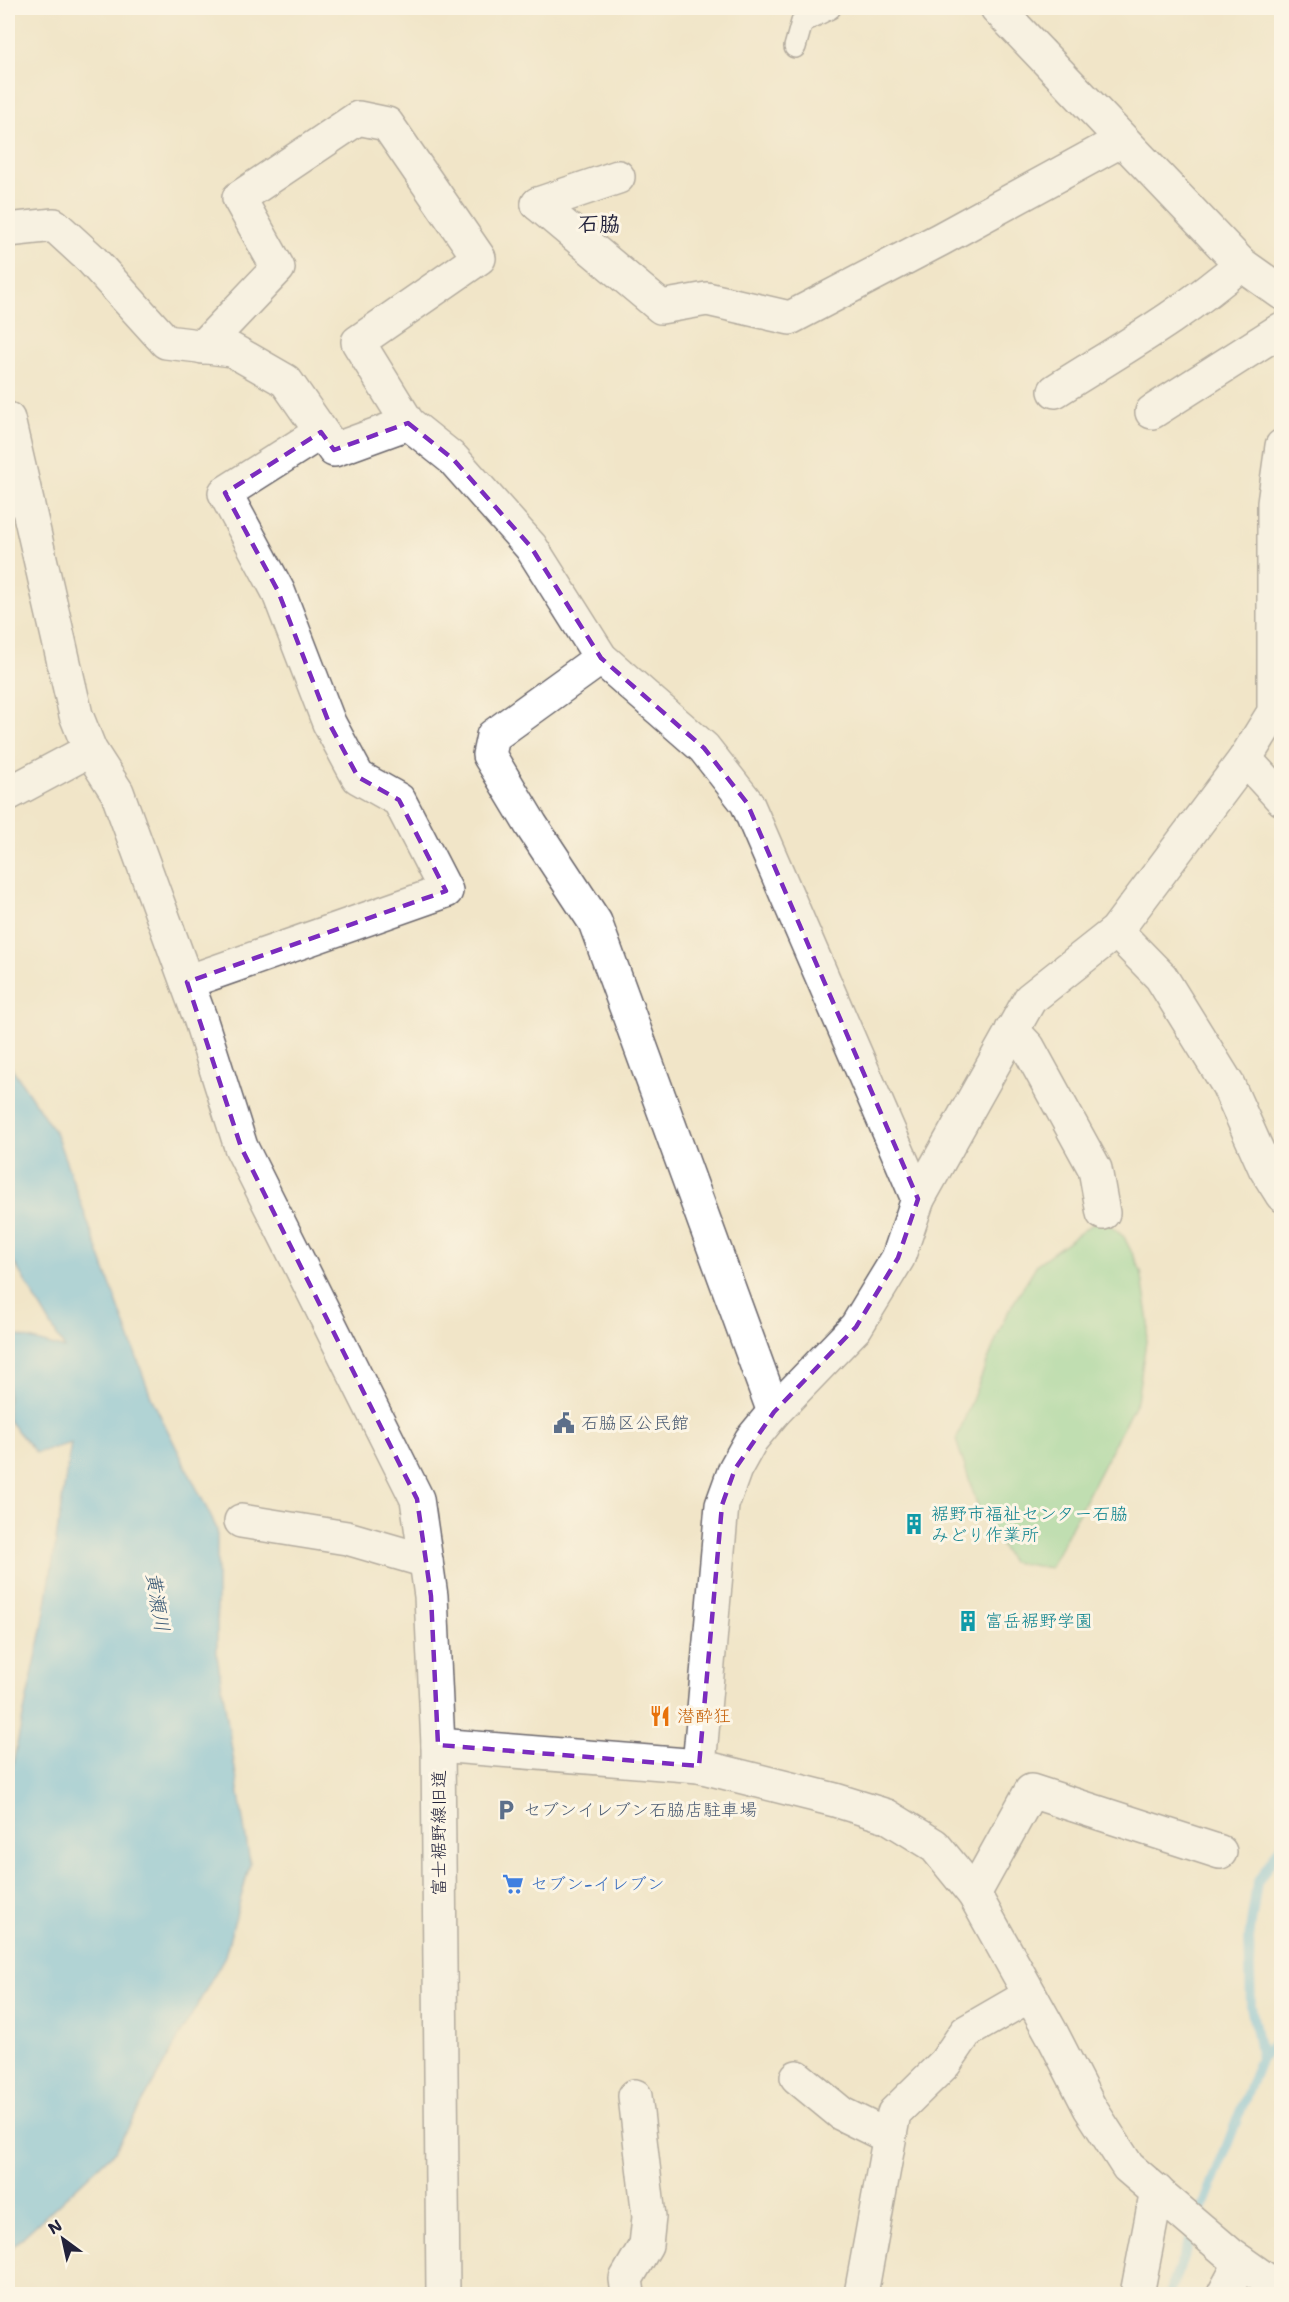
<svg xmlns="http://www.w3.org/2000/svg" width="1289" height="2302" font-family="'Shantell Sans','Klee One',sans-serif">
<rect width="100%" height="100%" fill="#fcf5e5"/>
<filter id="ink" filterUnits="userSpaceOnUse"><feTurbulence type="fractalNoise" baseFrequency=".0167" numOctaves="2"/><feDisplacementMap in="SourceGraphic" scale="12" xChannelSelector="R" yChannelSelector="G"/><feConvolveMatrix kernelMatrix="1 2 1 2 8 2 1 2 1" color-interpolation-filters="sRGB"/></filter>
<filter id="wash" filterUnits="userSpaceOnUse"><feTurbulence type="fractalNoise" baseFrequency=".008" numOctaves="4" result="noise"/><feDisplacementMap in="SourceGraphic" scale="24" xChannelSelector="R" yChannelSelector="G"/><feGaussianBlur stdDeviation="1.35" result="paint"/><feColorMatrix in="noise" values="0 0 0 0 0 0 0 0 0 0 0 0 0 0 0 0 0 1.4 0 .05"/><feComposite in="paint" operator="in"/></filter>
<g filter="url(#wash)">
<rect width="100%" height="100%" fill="#f1e5c8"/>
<path fill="#86d594" stroke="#547c68" stroke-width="1.5" d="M 1095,1222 L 1106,1222 L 1124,1237 L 1141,1271 L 1149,1322 L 1137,1400 L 1050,1568 L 1011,1562 L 979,1510 L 956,1440 L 1005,1317 L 1037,1264 Z"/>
<path fill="#65bce2" stroke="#446f8e" stroke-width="1.5" d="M 8,1062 L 56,1134 L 151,1397 L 217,1529 L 217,1655 L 250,1864 L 225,1956 L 115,2151 L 8,2251 L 8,1797 L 14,1758 L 42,1630 L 71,1443 L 36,1453 L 8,1420 L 8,1333 L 65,1349 L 8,1252 Z"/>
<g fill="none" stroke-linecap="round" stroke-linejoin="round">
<g stroke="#65bce2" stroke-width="10">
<path d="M 1261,2058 L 1282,2037"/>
<path d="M 1169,2294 L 1261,2058 L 1251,2006 L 1249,1938 L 1257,1883 L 1282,1844"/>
</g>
</g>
</g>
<g filter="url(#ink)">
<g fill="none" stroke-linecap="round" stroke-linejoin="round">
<defs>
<path id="service" d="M 795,47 L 802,22 L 830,8"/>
<g id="minor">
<path d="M 997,8 L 1241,264 L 1282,293"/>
<path d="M 538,204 L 661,307 L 707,299 L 790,318 L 941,239 L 1122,140"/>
<path d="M 538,204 L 618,177"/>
<path d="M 8,230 L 54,225 L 91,259 L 166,342 L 232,350 L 286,381 L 334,450 L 408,423 L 453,459 L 531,547 L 601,658 L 704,748 L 747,803 L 918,1199"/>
<path d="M 203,347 L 278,268 L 239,198 L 358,118 L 387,124 L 479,258 L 358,342 L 408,423"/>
<path d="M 1055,391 C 1118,351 1184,314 1241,264"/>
<path d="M 1152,412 L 1282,329"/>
<path d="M 8,419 L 76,715 L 90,750 L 117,792 L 200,1018 L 241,1147 L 417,1499 L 426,1561 L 347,1538 L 241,1521"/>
<path d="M 601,658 L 493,736 L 489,755 L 531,825 L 595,922 L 774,1412"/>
<path d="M 1245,759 L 1282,799"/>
<path d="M 8,794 L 90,750"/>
<path d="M 1116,931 L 1161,977 L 1228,1085 L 1265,1168 L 1282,1195"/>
<path d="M 187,982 L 446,891 L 399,800 L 358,777 L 329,723 L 278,591 L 225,493 L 321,432"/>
<path d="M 1012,1030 L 1028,1047 L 1095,1169 L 1103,1213"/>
<path d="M 438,1745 L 699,1766 L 835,1800 L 887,1816 L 934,1845 L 974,1894 L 1052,2034 L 1090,2108 L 1128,2167 L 1231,2255 L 1282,2291"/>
<path d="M 699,1766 L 722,1505 L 735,1469 L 751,1440 L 774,1412 L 856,1327 L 898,1258 L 918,1199 L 1030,999 L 1116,931 L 1245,759 L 1274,712 L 1274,503 L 1282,446"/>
<path d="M 974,1894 L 1031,1791 L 1220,1852"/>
<path d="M 797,2077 L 842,2114 L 889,2137"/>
<path d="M 628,2294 L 626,2279 L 646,2245 L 649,2217 L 635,2096"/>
<path d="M 861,2294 L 894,2113 L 945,2063 L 966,2032 L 1030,1995"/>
<path d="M 1137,2294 L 1157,2191"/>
<path d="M 1224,2294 L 1241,2262"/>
</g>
<path id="tertiary" d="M 426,1561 L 431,1596 L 438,1745 L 443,2294"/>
</defs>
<use href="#service" stroke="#6a666c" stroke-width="24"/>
<use href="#minor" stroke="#6a666c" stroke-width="36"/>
<use href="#tertiary" stroke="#6a666c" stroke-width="36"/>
<use href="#service" stroke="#fff" stroke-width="21"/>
<use href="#minor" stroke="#fff" stroke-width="33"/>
<use href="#tertiary" stroke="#fff" stroke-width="33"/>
</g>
</g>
<path d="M0 0H1289V2302H0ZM 408,423 L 453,459 L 531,547 L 601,658 L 704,748 L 747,803 L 918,1199 L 898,1258 L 856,1327 L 774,1412 L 735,1469 L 722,1505 L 699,1766 L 438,1745 L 431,1596 L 417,1499 L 241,1147 L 187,982 L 446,891 L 399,800 L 358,777 L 329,723 L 278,591 L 225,493 L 321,432 L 334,450 Z" fill="#f1e5c8" fill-opacity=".55" fill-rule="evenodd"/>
<path fill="none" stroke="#7b2cbf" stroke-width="4.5" stroke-dasharray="12 8" stroke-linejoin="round" d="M 408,423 L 453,459 L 531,547 L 601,658 L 704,748 L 747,803 L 918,1199 L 898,1258 L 856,1327 L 774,1412 L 735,1469 L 722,1505 L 699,1766 L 438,1745 L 431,1596 L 417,1499 L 241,1147 L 187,982 L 446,891 L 399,800 L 358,777 L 329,723 L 278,591 L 225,493 L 321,432 L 334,450 Z"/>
<defs>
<symbol id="civic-bare" viewBox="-9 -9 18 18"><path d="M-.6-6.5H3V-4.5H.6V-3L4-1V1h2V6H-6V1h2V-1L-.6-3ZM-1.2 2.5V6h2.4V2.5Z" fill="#5c6f8a" stroke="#fcf5e5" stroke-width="2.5" paint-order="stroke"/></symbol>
<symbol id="building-bare" viewBox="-9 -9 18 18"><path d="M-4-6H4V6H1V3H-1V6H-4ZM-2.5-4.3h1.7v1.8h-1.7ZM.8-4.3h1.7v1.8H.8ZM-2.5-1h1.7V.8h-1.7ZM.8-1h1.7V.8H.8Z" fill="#0f9aa8" stroke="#fcf5e5" stroke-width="2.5" paint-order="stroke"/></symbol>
<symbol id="restaurant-bare" viewBox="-9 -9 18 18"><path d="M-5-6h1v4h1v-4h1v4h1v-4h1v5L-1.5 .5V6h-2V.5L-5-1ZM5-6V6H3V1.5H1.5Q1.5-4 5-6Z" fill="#e8710a" stroke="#fcf5e5" stroke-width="2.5" paint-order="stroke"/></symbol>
<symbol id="parking-bare" viewBox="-9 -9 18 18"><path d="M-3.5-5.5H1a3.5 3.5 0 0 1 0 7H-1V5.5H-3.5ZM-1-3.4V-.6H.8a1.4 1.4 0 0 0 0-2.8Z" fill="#5c6f8a" stroke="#fcf5e5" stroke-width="2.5" paint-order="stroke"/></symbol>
<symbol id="supermarket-bare" viewBox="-9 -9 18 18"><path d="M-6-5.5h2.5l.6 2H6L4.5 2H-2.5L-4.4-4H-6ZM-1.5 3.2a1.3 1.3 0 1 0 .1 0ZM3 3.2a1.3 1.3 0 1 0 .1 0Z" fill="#3f7fe0" stroke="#fcf5e5" stroke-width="2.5" paint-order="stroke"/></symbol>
</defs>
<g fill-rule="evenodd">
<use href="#civic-bare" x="549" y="1408" width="30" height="30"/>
<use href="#building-bare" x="899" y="1509" width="30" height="30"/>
<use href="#building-bare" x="953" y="1606" width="30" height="30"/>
<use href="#restaurant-bare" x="645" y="1701" width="30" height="30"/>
<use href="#parking-bare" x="491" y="1795" width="30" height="30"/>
<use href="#supermarket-bare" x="498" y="1869" width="30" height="30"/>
</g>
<g text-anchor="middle" stroke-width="6" stroke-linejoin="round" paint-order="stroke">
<g font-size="18" fill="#4e5e75" stroke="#fcf5e5" text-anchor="start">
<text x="581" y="1429">石脇区公民館</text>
<text x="523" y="1816">セブンイレブン石脇店駐車場</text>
</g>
<g font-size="18" fill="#0d838f" stroke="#fcf5e5" text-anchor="start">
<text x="931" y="1520">裾野市福祉センター石脇<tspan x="931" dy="21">みどり作業所</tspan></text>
<text x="985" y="1627">富岳裾野学園</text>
</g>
<g font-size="18" fill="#c56008" stroke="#fcf5e5" text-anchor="start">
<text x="677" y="1722">潜酔狂</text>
</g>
<g font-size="18" fill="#22223b" stroke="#fcf5e5">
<text transform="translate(439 1833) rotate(-90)" y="6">富士裾野線旧道</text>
</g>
<g font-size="18" fill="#366cbe" stroke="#fcf5e5" text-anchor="start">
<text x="530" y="1890">セブン-イレブン</text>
</g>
<g font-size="20" font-style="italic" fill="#395875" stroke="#fcf5e5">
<text transform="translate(158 1602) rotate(81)" y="7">黄瀬川</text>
</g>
<g font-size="21" font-weight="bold" fill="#22223b" stroke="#fcf5e5">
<text x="599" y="231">石脇</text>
</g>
</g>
<rect width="1289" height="2302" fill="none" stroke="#fcf5e5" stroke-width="30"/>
<g transform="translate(63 2239) rotate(327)" stroke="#fcf5e5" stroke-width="4.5" paint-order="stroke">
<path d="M0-4.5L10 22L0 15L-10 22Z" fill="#22223b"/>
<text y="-9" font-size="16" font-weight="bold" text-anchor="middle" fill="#22223b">N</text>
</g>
</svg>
